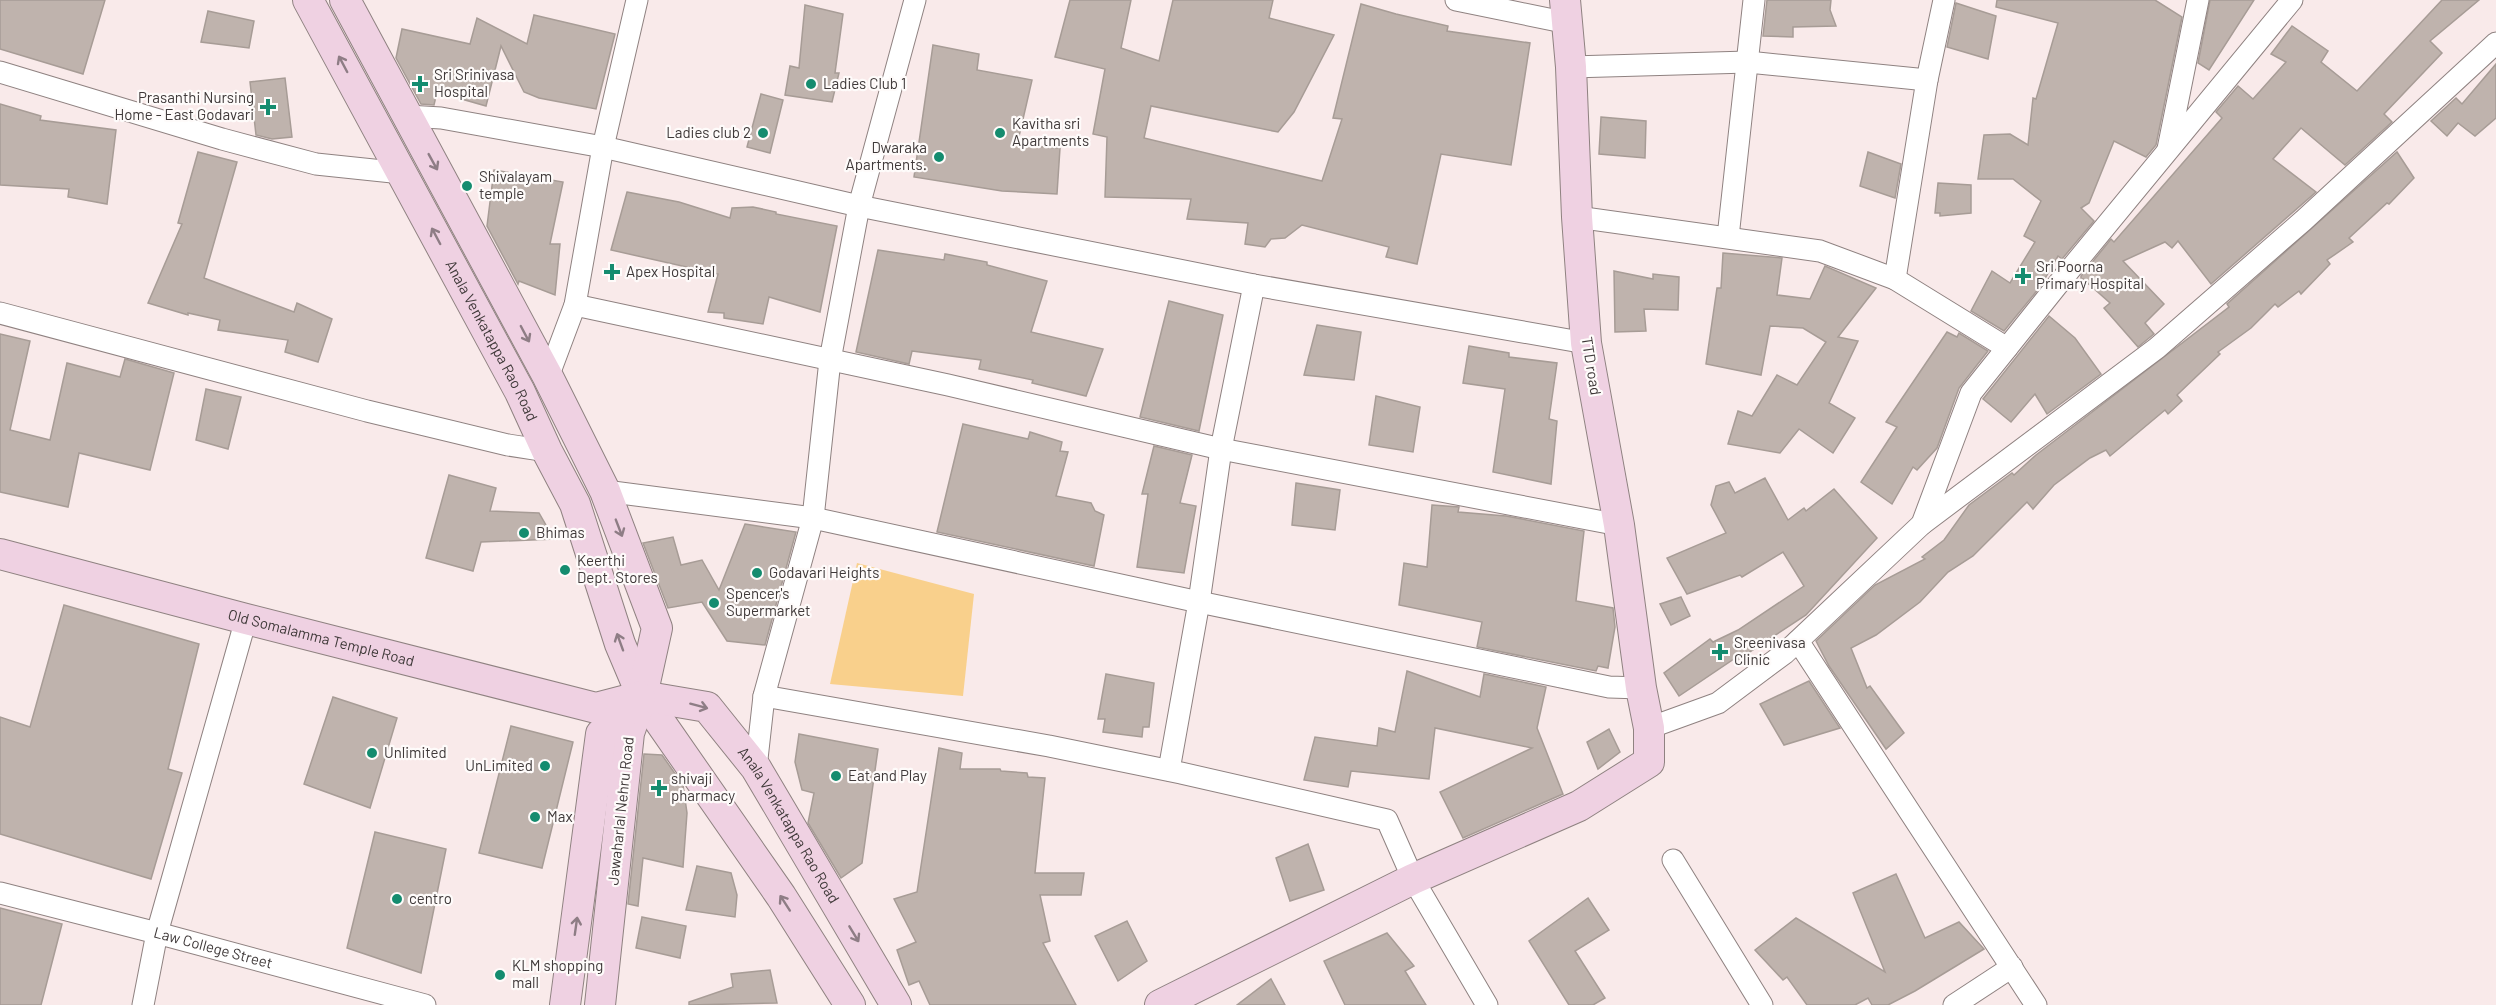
<svg xmlns="http://www.w3.org/2000/svg" width="2496" height="1005" font-family="Barlow,sans-serif">
<rect width="100%" height="100%" fill="#f9eaea"/>
<path fill="#f9d08c" d="M 857,563 L 974,594 L 963,696 L 830,684 Z"/>
<g fill="#bfb3ad" stroke="#a79c96" stroke-width="1.5">
<path d="M 0,0 L 105,0 L 83,74 L 0,49 Z"/>
<path d="M 1070,0 L 1131,0 L 1121,48 L 1159,61 L 1173,0 L 1273,0 L 1269,18 L 1334,35 L 1294,112 L 1278,132 L 1151,106 L 1144,138 L 1322,181 L 1342,119 L 1333,118 L 1361,4 L 1396,14 L 1448,26 L 1447,31 L 1530,43 L 1511,165 L 1441,154 L 1417,264 L 1386,257 L 1389,247 L 1302,225 L 1285,238 L 1271,239 L 1265,247 L 1245,244 L 1248,223 L 1187,219 L 1191,199 L 1105,197 L 1107,137 L 1093,134 L 1105,69 L 1055,57 Z"/>
<path d="M 1767,0 L 1831,0 L 1830,10 L 1836,26 L 1793,27 L 1793,37 L 1763,36 Z"/>
<path d="M 1997,0 L 2155,0 L 2182,17 L 2156,145 L 2146,157 L 2114,141 L 2089,203 L 2081,208 L 2094,221 L 2062,259 L 2058,256 L 2040,287 L 2004,331 L 1971,311 L 1992,271 L 2010,283 L 2035,242 L 2024,236 L 2041,201 L 2013,179 L 1978,179 L 1984,135 L 2010,134 L 2028,145 L 2033,98 L 2036,99 L 2058,23 L 1996,7 Z"/>
<path d="M 2210,0 L 2254,0 L 2209,70 L 2198,63 Z"/>
<path d="M 2442,0 L 2479,0 L 2430,41 L 2442,53 L 2384,114 L 2392,122 L 2345,165 L 2301,128 L 2273,159 L 2316,192 L 2211,284 L 2178,241 L 2172,248 L 2165,242 L 2123,261 L 2164,304 L 2145,323 L 2154,334 L 2138,347 L 2104,308 L 2110,303 L 2083,279 L 2081,280 L 2081,276 L 2111,239 L 2114,242 L 2222,118 L 2216,112 L 2238,86 L 2253,99 L 2286,62 L 2271,54 L 2292,26 L 2328,51 L 2321,62 L 2357,91 Z"/>
<path d="M 1956,3 L 1996,16 L 1988,59 L 1947,47 Z"/>
<path d="M 805,5 L 843,14 L 835,73 L 839,73 L 832,102 L 785,95 L 790,66 L 799,68 Z"/>
<path d="M 208,11 L 254,21 L 249,48 L 201,42 Z"/>
<path d="M 534,15 L 615,34 L 596,109 L 539,98 L 524,92 L 501,46 L 486,106 L 437,92 L 434,105 L 421,104 L 396,58 L 402,29 L 470,44 L 477,18 L 527,44 Z"/>
<path d="M 933,45 L 979,54 L 977,70 L 1032,80 L 1017,145 L 1060,148 L 1057,194 L 1002,191 L 914,177 Z"/>
<path d="M 2496,64 L 2496,118 L 2475,136 L 2458,123 L 2447,136 L 2431,121 L 2456,98 L 2462,104 Z"/>
<path d="M 285,78 L 292,137 L 272,139 L 256,135 L 250,82 Z"/>
<path d="M 761,94 L 783,100 L 770,153 L 747,147 Z"/>
<path d="M 0,104 L 41,116 L 40,120 L 116,130 L 107,204 L 68,197 L 69,189 L 0,185 Z"/>
<path d="M 1601,117 L 1646,121 L 1645,158 L 1599,154 Z"/>
<path d="M 198,152 L 237,162 L 204,278 L 294,312 L 297,303 L 332,319 L 318,362 L 285,352 L 288,340 L 218,330 L 220,320 L 188,313 L 188,315 L 148,303 L 182,224 L 178,223 Z"/>
<path d="M 1868,152 L 1901,164 L 1895,198 L 1860,186 Z"/>
<path d="M 2397,152 L 2414,178 L 2389,204 L 2387,203 L 2349,238 L 2353,242 L 2327,260 L 2330,264 L 2301,294 L 2299,291 L 2278,307 L 2275,304 L 2251,328 L 2218,352 L 2220,354 L 2177,395 L 2182,401 L 2168,414 L 2165,410 L 2110,456 L 2106,450 L 2090,458 L 2054,485 L 2033,509 L 2027,502 L 1973,556 L 1948,572 L 1920,602 L 1876,635 L 1851,648 L 1867,688 L 1870,686 L 1904,733 L 1886,749 L 1829,666 L 1816,641 L 1875,585 L 1925,559 L 1922,557 L 1944,540 L 1969,505 L 2012,473 L 2014,475 L 2036,455 L 2229,307 L 2227,304 Z"/>
<path d="M 494,170 L 563,182 L 550,244 L 560,244 L 555,295 L 519,281 L 518,284 L 487,226 Z"/>
<path d="M 1938,183 L 1971,185 L 1971,213 L 1940,216 L 1940,213 L 1935,213 Z"/>
<path d="M 627,192 L 679,202 L 730,218 L 732,208 L 753,207 L 776,212 L 776,214 L 837,226 L 820,312 L 769,297 L 763,324 L 724,318 L 724,313 L 708,312 L 718,274 L 611,250 Z"/>
<path d="M 878,250 L 944,260 L 945,254 L 987,262 L 987,265 L 1047,281 L 1031,332 L 1103,349 L 1086,396 L 1032,383 L 1033,380 L 979,369 L 981,360 L 912,351 L 909,364 L 856,352 Z"/>
<path d="M 1723,253 L 1782,258 L 1777,295 L 1810,299 L 1825,266 L 1876,288 L 1838,337 L 1858,341 L 1829,403 L 1855,418 L 1833,453 L 1799,429 L 1780,453 L 1728,444 L 1738,411 L 1752,416 L 1777,375 L 1797,385 L 1826,342 L 1803,328 L 1770,326 L 1761,375 L 1706,364 L 1717,288 L 1721,288 Z"/>
<path d="M 1614,271 L 1653,279 L 1653,274 L 1679,277 L 1678,310 L 1644,309 L 1646,331 L 1615,332 Z"/>
<path d="M 1169,301 L 1223,315 L 1199,431 L 1140,417 Z"/>
<path d="M 2049,316 L 2075,338 L 2101,374 L 2047,414 L 2035,394 L 2011,422 L 1983,399 Z"/>
<path d="M 1317,325 L 1361,332 L 1354,380 L 1304,375 Z"/>
<path d="M 1947,332 L 1957,337 L 1959,333 L 1988,351 L 1959,388 L 1937,448 L 1917,470 L 1913,467 L 1892,504 L 1861,482 L 1897,427 L 1886,422 Z"/>
<path d="M 0,334 L 30,341 L 10,430 L 50,440 L 67,363 L 120,377 L 125,359 L 174,373 L 150,470 L 79,453 L 68,507 L 0,492 Z"/>
<path d="M 1469,346 L 1509,353 L 1509,357 L 1557,363 L 1549,419 L 1557,421 L 1551,484 L 1493,472 L 1505,389 L 1463,383 Z"/>
<path d="M 206,389 L 241,397 L 228,449 L 196,440 Z"/>
<path d="M 1376,396 L 1420,407 L 1413,452 L 1369,445 Z"/>
<path d="M 963,424 L 1028,439 L 1030,432 L 1062,442 L 1060,451 L 1068,452 L 1056,496 L 1091,503 L 1095,511 L 1104,515 L 1094,566 L 937,532 Z"/>
<path d="M 1154,446 L 1192,455 L 1180,503 L 1196,506 L 1184,573 L 1137,567 L 1148,494 L 1142,494 Z"/>
<path d="M 449,475 L 496,488 L 490,511 L 539,513 L 554,539 L 481,542 L 473,571 L 426,558 Z"/>
<path d="M 1765,478 L 1788,520 L 1804,508 L 1806,511 L 1834,489 L 1877,538 L 1806,615 L 1736,661 L 1734,659 L 1679,696 L 1664,673 L 1710,639 L 1713,642 L 1738,630 L 1804,586 L 1783,552 L 1742,577 L 1740,575 L 1687,594 L 1667,558 L 1726,533 L 1711,505 L 1716,486 L 1729,482 L 1735,493 Z"/>
<path d="M 1296,483 L 1340,490 L 1335,530 L 1292,525 Z"/>
<path d="M 1432,505 L 1459,507 L 1458,512 L 1506,516 L 1584,531 L 1576,601 L 1613,608 L 1615,627 L 1608,668 L 1598,666 L 1596,671 L 1477,647 L 1482,622 L 1399,605 L 1404,563 L 1427,567 Z"/>
<path d="M 745,524 L 796,532 L 765,645 L 727,641 L 702,602 L 668,608 L 643,543 L 673,537 L 681,565 L 702,560 L 719,590 Z"/>
<path d="M 1681,597 L 1690,616 L 1671,625 L 1660,604 Z"/>
<path d="M 64,605 L 199,644 L 168,769 L 182,773 L 151,879 L 0,834 L 0,717 L 30,727 Z"/>
<path d="M 1407,671 L 1480,697 L 1484,674 L 1546,687 L 1537,728 L 1563,794 L 1463,838 L 1440,792 L 1532,748 L 1435,728 L 1429,779 L 1351,771 L 1348,787 L 1304,780 L 1315,737 L 1377,746 L 1379,728 L 1395,732 Z"/>
<path d="M 1106,674 L 1154,683 L 1149,727 L 1143,727 L 1142,737 L 1103,732 L 1105,719 L 1098,719 Z"/>
<path d="M 1809,681 L 1840,728 L 1784,745 L 1760,704 Z"/>
<path d="M 333,697 L 397,718 L 370,808 L 304,784 Z"/>
<path d="M 511,726 L 573,742 L 542,868 L 479,853 Z"/>
<path d="M 1609,729 L 1620,752 L 1598,769 L 1587,742 Z"/>
<path d="M 799,734 L 878,749 L 862,863 L 841,878 L 808,823 L 814,793 L 802,790 L 795,762 Z"/>
<path d="M 939,748 L 962,753 L 960,769 L 1000,769 L 1001,771 L 1027,773 L 1028,777 L 1045,778 L 1035,873 L 1084,873 L 1081,895 L 1040,895 L 1050,941 L 1043,943 L 1076,1005 L 930,1005 L 919,981 L 909,985 L 897,950 L 916,942 L 894,899 L 917,892 Z"/>
<path d="M 644,754 L 662,755 L 683,785 L 687,813 L 683,867 L 643,858 L 638,906 L 628,904 Z"/>
<path d="M 375,832 L 446,849 L 421,973 L 347,948 Z"/>
<path d="M 1308,844 L 1324,890 L 1290,901 L 1276,858 Z"/>
<path d="M 697,866 L 731,873 L 737,895 L 735,917 L 686,910 Z"/>
<path d="M 1896,874 L 1925,938 L 1959,922 L 1984,949 L 1915,991 L 1888,1005 L 1872,1005 L 1868,998 L 1855,1005 L 1807,1005 L 1787,977 L 1783,980 L 1755,950 L 1796,918 L 1885,972 L 1853,893 Z"/>
<path d="M 1588,898 L 1609,930 L 1575,951 L 1605,998 L 1593,1005 L 1569,1005 L 1529,941 Z"/>
<path d="M 0,908 L 62,924 L 41,1005 L 0,1005 Z"/>
<path d="M 642,917 L 686,926 L 680,958 L 636,948 Z"/>
<path d="M 1127,921 L 1147,961 L 1118,981 L 1095,936 Z"/>
<path d="M 1387,933 L 1414,966 L 1405,971 L 1426,1005 L 1345,1005 L 1324,961 Z"/>
<path d="M 770,970 L 777,1003 L 689,1005 L 689,1002 L 733,987 L 731,974 Z"/>
<path d="M 1271,979 L 1285,1005 L 1237,1005 Z"/>
</g>
<g fill="none" stroke-linecap="round" stroke-linejoin="round">
<defs>
<g id="street">
<path d="M 1456,0 L 1568,23"/>
<path d="M 1571,67 L 1748,62 L 1927,80"/>
<path d="M 0,72 L 222,139 L 316,164 L 402,173"/>
<path d="M 407,116 L 441,118 L 603,147 L 859,206 L 1254,285 L 1586,343"/>
<path d="M 2168,149 L 2198,0"/>
<path d="M 1577,217 L 1820,251 L 1895,279 L 2007,348"/>
<path d="M 1728,237 L 1754,0"/>
<path d="M 1895,279 L 1927,80 L 1944,0"/>
<path d="M 575,305 L 948,385 L 1221,449 L 1619,525"/>
<path d="M 0,313 L 367,411 L 508,445 L 547,451"/>
<path d="M 548,377 L 575,305 L 603,147 L 637,0"/>
<path d="M 605,491 L 813,518 L 1199,602 L 1609,687 L 1641,688"/>
<path d="M 1922,524 L 2157,348 L 2304,220 L 2496,43"/>
<path d="M 1798,641 L 2036,1005"/>
<path d="M 764,696 L 1049,746 L 1181,773 L 1387,820 L 1413,879 L 1487,1005"/>
<path d="M 1649,728 L 1718,703 L 1785,653 L 1922,524 L 1971,393 L 2063,278 L 2292,0"/>
<path d="M 756,768 L 764,696 L 813,518 L 830,360 L 859,206 L 915,0"/>
<path d="M 1169,770 L 1199,602 L 1221,449 L 1254,285"/>
<path d="M 1673,860 L 1762,1005"/>
<path id="s1" d="M 0,893 L 157,933 L 425,1005"/>
<path d="M 143,1005 L 157,933 L 246,619"/>
<path d="M 1954,1005 L 2012,967"/>
</g>
<g id="secondary">
<path id="s2" d="M 308,0 L 520,392 L 547,451 L 575,504 L 620,644 L 642,696 L 781,896 L 850,1005"/>
<path d="M 345,0 L 548,377 L 605,491 L 657,628 L 642,696 L 629,733 L 600,1005"/>
<path id="s3" d="M 0,554 L 246,619 L 596,708 L 642,696 L 707,707 L 756,768 L 896,1005"/>
<path d="M 565,1005 L 601,734 L 640,698"/>
<path d="M 1160,1005 L 1413,879 L 1579,806 L 1649,762 L 1649,728 L 1641,688 L 1619,525 L 1586,343 L 1577,217 L 1571,67 L 1565,0"/>
</g>
</defs>
<use href="#street" stroke="#8f8281" stroke-width="23"/>
<use href="#secondary" stroke="#8f8281" stroke-width="32"/>
<use href="#street" stroke="#fff" stroke-width="21"/>
<use href="#secondary" stroke="#efd1e2" stroke-width="30"/>
</g>
<defs><path id="oneway-shaft" d="M-6 0H5M1.5-3L5.5 0L1.5 3" fill="none" stroke-width="1.6" stroke-linecap="round" stroke-linejoin="round" transform="scale(1.5)"/></defs>
<g stroke="#8e7d85">
<use href="#oneway-shaft" transform="translate(343 64) rotate(-118)"/>
<use href="#oneway-shaft" transform="translate(433 162) rotate(61)"/>
<use href="#oneway-shaft" transform="translate(436 236) rotate(-118)"/>
<use href="#oneway-shaft" transform="translate(525 334) rotate(62)"/>
<use href="#oneway-shaft" transform="translate(619 528) rotate(69)"/>
<use href="#oneway-shaft" transform="translate(620 642) rotate(-110)"/>
<use href="#oneway-shaft" transform="translate(699 706) rotate(15)"/>
<use href="#oneway-shaft" transform="translate(785 903) rotate(-123)"/>
<use href="#oneway-shaft" transform="translate(576 926) rotate(-82)"/>
<use href="#oneway-shaft" transform="translate(854 934) rotate(59)"/>
</g>
<g fill="#148c6f" stroke="#fefbfa" stroke-width="2">
<path d="M417 75h6v6h6v6h-6v6h-6v-6h-6v-6h6z"/>
<circle cx="811" cy="84" r="6"/>
<path d="M265 98h6v6h6v6h-6v6h-6v-6h-6v-6h6z"/>
<circle cx="763" cy="133" r="6"/>
<circle cx="1000" cy="133" r="6"/>
<circle cx="939" cy="157" r="6"/>
<circle cx="467" cy="186" r="6"/>
<path d="M609 263h6v6h6v6h-6v6h-6v-6h-6v-6h6z"/>
<path d="M2020 267h6v6h6v6h-6v6h-6v-6h-6v-6h6z"/>
<circle cx="524" cy="533" r="6"/>
<circle cx="565" cy="570" r="6"/>
<circle cx="757" cy="573" r="6"/>
<circle cx="714" cy="603" r="6"/>
<path d="M1717 643h6v6h6v6h-6v6h-6v-6h-6v-6h6z"/>
<circle cx="372" cy="753" r="6"/>
<circle cx="545" cy="766" r="6"/>
<circle cx="836" cy="776" r="6"/>
<path d="M656 779h6v6h6v6h-6v6h-6v-6h-6v-6h6z"/>
<circle cx="535" cy="817" r="6"/>
<circle cx="397" cy="899" r="6"/>
<circle cx="500" cy="975" r="6"/>
</g>
<g text-anchor="middle" stroke-width="4.5" stroke-linejoin="round" paint-order="stroke">
<g font-size="15" fill="#3f3939" stroke="#fefbfa" text-anchor="start">
<text x="434" y="80">Sri Srinivasa<tspan x="434" dy="17">Hospital</tspan></text>
<text x="823" y="89">Ladies Club 1</text>
<text x="254" y="103" text-anchor="end">Prasanthi Nursing<tspan x="254" dy="17">Home - East Godavari</tspan></text>
<text x="1012" y="129">Kavitha sri<tspan x="1012" dy="17">Apartments</tspan></text>
<text x="751" y="138" text-anchor="end">Ladies club 2</text>
<text x="927" y="153" text-anchor="end">Dwaraka<tspan x="927" dy="17">Apartments.</tspan></text>
<text x="479" y="182">Shivalayam<tspan x="479" dy="17">temple</tspan></text>
<text x="2036" y="272">Sri Poorna<tspan x="2036" dy="17">Primary Hospital</tspan></text>
<text x="626" y="277">Apex Hospital</text>
<text x="536" y="538">Bhimas</text>
<text x="577" y="566">Keerthi<tspan x="577" dy="17">Dept. Stores</tspan></text>
<text x="769" y="578">Godavari Heights</text>
<text x="726" y="599">Spencer's<tspan x="726" dy="17">Supermarket</tspan></text>
<text x="1734" y="648">Sreenivasa<tspan x="1734" dy="17">Clinic</tspan></text>
<text x="384" y="758">Unlimited</text>
<text x="533" y="771" text-anchor="end">UnLimited</text>
<text x="848" y="781">Eat and Play</text>
<text x="671" y="784">shivaji<tspan x="671" dy="17">pharmacy</tspan></text>
<text x="547" y="822">Max</text>
<text x="409" y="904">centro</text>
<text x="512" y="971">KLM shopping<tspan x="512" dy="17">mall</tspan></text>
</g>
<g font-size="15" fill="#3f3939" stroke="#fefbfa">
<text dy="5" stroke="none"><textPath href="#s2" startOffset="387">Anala Venkatappa Rao Road</textPath></text>
<text transform="translate(1591 366) rotate(81)" y="5">TTD road</text>
<text dy="5" stroke="none"><textPath href="#s3" startOffset="332">Old Somalamma Temple Road</textPath></text>
<text transform="translate(621 811) rotate(-84)" y="5">Jawaharlal Nehru Road</text>
<text dy="5" stroke="none"><textPath href="#s3" startOffset="873">Anala Venkatappa Rao Road</textPath></text>
<text dy="5" stroke="none"><textPath href="#s1" startOffset="220">Law College Street</textPath></text>
</g>
</g>
</svg>
